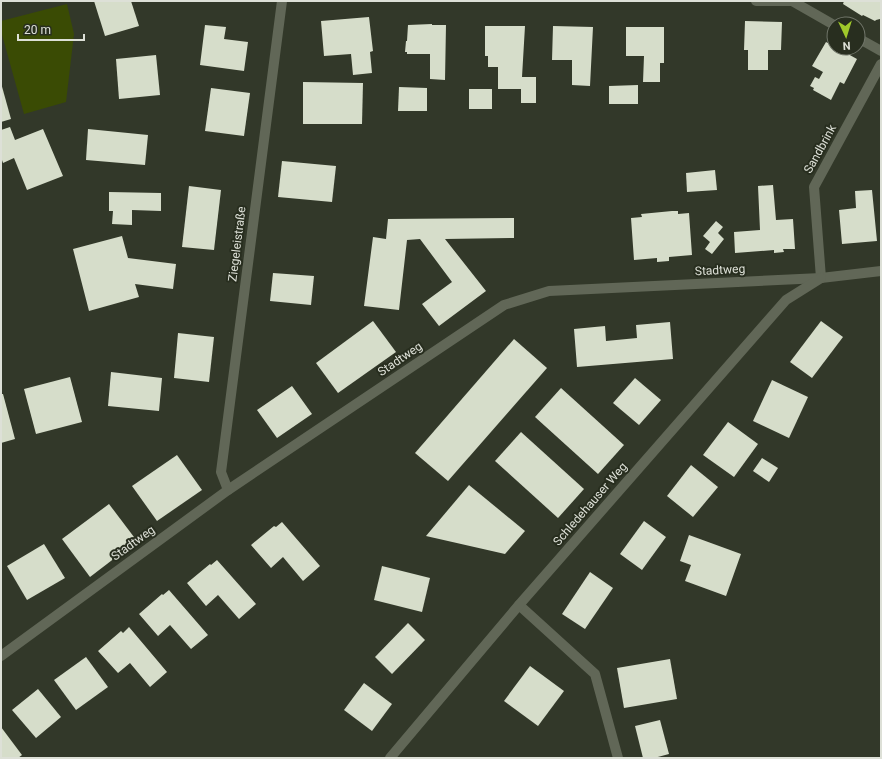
<svg xmlns="http://www.w3.org/2000/svg" width="882" height="759" font-family="Roboto,sans-serif">
<rect width="100%" height="100%" fill="#323829"/>
<path fill="#3a4b04" d="M 67,4 L 74,34 L 66,102 L 24,114 L 1,31 L 1,21 Z"/>
<g fill="#d6ddca">
<path d="M 94,1 L 131,1 L 139,26 L 105,36 Z"/>
<path d="M 844,1 L 881,1 L 881,17 L 880,19 L 876,20 L 875,21 L 863,15 L 862,16 L 843,4 Z"/>
<path d="M 369,17 L 373,51 L 370,52 L 372,73 L 353,75 L 351,54 L 324,56 L 321,21 Z"/>
<path d="M 745,21 L 782,22 L 781,50 L 768,50 L 768,70 L 748,70 L 748,50 L 744,50 Z"/>
<path d="M 432,24 L 432,25 L 446,25 L 445,80 L 430,79 L 430,54 L 407,54 L 407,52 L 405,52 L 406,41 L 407,41 L 408,25 Z"/>
<path d="M 205,25 L 226,27 L 224,39 L 248,42 L 244,71 L 200,65 Z"/>
<path d="M 485,26 L 525,26 L 522,77 L 536,77 L 536,103 L 521,103 L 521,89 L 498,89 L 498,67 L 488,67 L 488,56 L 485,56 Z"/>
<path d="M 553,26 L 593,27 L 590,86 L 572,85 L 572,60 L 552,60 Z"/>
<path d="M 626,27 L 664,27 L 664,63 L 660,63 L 660,82 L 643,82 L 644,56 L 626,56 Z"/>
<path d="M 826,42 L 834,46 L 834,48 L 837,48 L 857,59 L 844,84 L 840,82 L 831,100 L 813,90 L 814,88 L 810,86 L 815,77 L 819,79 L 823,72 L 812,66 Z"/>
<path d="M 156,55 L 160,95 L 119,99 L 116,59 Z"/>
<path d="M 303,82 L 363,83 L 362,124 L 303,124 Z"/>
<path d="M 1,83 L 11,119 L 1,122 Z"/>
<path d="M 638,85 L 638,104 L 609,104 L 609,86 Z"/>
<path d="M 399,87 L 427,88 L 427,111 L 398,111 Z"/>
<path d="M 211,88 L 250,93 L 244,136 L 205,131 Z"/>
<rect x="469" y="89" width="23" height="20"/>
<path d="M 10,127 L 15,140 L 43,129 L 63,176 L 27,190 L 14,158 L 3,163 L 1,157 L 1,130 Z"/>
<path d="M 88,129 L 148,135 L 145,165 L 86,160 Z"/>
<path d="M 282,161 L 336,166 L 332,202 L 278,197 Z"/>
<path d="M 715,170 L 717,190 L 687,192 L 686,173 Z"/>
<path d="M 773,185 L 776,220 L 793,219 L 795,249 L 783,249 L 784,252 L 774,253 L 774,250 L 735,253 L 734,232 L 760,230 L 758,186 Z"/>
<path d="M 189,186 L 221,190 L 214,250 L 182,247 Z"/>
<path d="M 872,190 L 877,241 L 842,244 L 839,210 L 856,208 L 855,191 Z"/>
<path d="M 109,192 L 161,193 L 161,211 L 132,210 L 132,225 L 112,224 L 113,211 L 109,211 Z"/>
<path d="M 672,211 L 678,211 L 678,214 L 689,213 L 692,255 L 669,257 L 669,261 L 657,262 L 657,258 L 634,260 L 631,218 L 642,217 L 641,214 Z"/>
<path d="M 514,218 L 514,238 L 445,239 L 486,291 L 439,326 L 422,304 L 452,282 L 420,239 L 407,240 L 399,310 L 364,306 L 373,237 L 386,239 L 388,219 Z"/>
<path d="M 716,221 L 723,227 L 718,233 L 724,239 L 712,254 L 705,249 L 710,242 L 703,236 Z"/>
<path d="M 122,236 L 128,258 L 176,264 L 173,289 L 135,284 L 139,297 L 89,311 L 73,249 Z"/>
<path d="M 273,273 L 314,276 L 311,305 L 270,301 Z"/>
<path d="M 373,321 L 396,352 L 338,393 L 316,363 Z"/>
<path d="M 821,321 L 843,337 L 812,378 L 790,362 Z"/>
<path d="M 670,322 L 673,359 L 577,367 L 574,329 L 605,326 L 606,341 L 637,338 L 636,325 Z"/>
<path d="M 178,333 L 214,337 L 209,382 L 174,378 Z"/>
<path d="M 514,339 L 547,368 L 448,481 L 415,453 Z"/>
<path d="M 111,372 L 162,378 L 159,411 L 108,406 Z"/>
<path d="M 70,377 L 82,422 L 36,434 L 24,389 Z"/>
<path d="M 635,378 L 661,400 L 639,425 L 613,403 Z"/>
<path d="M 772,380 L 808,397 L 789,438 L 753,421 Z"/>
<path d="M 292,386 L 312,414 L 277,438 L 257,410 Z"/>
<path d="M 561,388 L 624,445 L 598,474 L 535,417 Z"/>
<path d="M 1,394 L 3,394 L 15,439 L 1,443 Z"/>
<path d="M 728,422 L 758,444 L 734,477 L 703,455 Z"/>
<path d="M 521,432 L 584,489 L 558,518 L 495,461 Z"/>
<path d="M 177,455 L 202,490 L 157,521 L 132,486 Z"/>
<path d="M 762,458 L 778,468 L 769,482 L 753,471 Z"/>
<path d="M 691,465 L 718,487 L 693,517 L 667,496 Z"/>
<path d="M 469,485 L 525,531 L 505,554 L 426,536 Z"/>
<path d="M 109,504 L 137,541 L 90,577 L 62,539 Z"/>
<path d="M 644,521 L 666,537 L 642,570 L 620,554 Z"/>
<path d="M 282,522 L 320,566 L 303,581 L 283,557 L 271,568 L 251,545 L 274,526 L 276,527 Z"/>
<path d="M 689,535 L 741,554 L 726,596 L 685,581 L 691,565 L 680,561 Z"/>
<path d="M 44,544 L 65,578 L 27,600 L 7,566 Z"/>
<path d="M 217,560 L 256,604 L 239,619 L 218,595 L 206,606 L 187,583 L 210,564 L 211,565 Z"/>
<path d="M 382,566 L 430,578 L 422,612 L 374,600 Z"/>
<path d="M 590,572 L 613,588 L 585,629 L 562,614 Z"/>
<path d="M 169,590 L 208,635 L 191,649 L 170,625 L 158,636 L 139,614 L 162,594 L 163,595 Z"/>
<path d="M 408,623 L 425,640 L 392,674 L 375,657 Z"/>
<path d="M 129,627 L 167,672 L 150,687 L 130,663 L 118,673 L 98,651 L 121,631 L 123,633 Z"/>
<path d="M 86,657 L 108,687 L 76,710 L 54,680 Z"/>
<path d="M 670,659 L 677,699 L 624,708 L 617,668 Z"/>
<path d="M 530,666 L 564,691 L 538,726 L 504,701 Z"/>
<path d="M 364,683 L 392,704 L 372,731 L 344,710 Z"/>
<path d="M 38,689 L 61,717 L 36,738 L 12,710 Z"/>
<path d="M 660,720 L 669,754 L 654,758 L 643,758 L 635,726 Z"/>
<path d="M 1,727 L 22,755 L 18,758 L 1,758 Z"/>
</g>
<g fill="none" stroke-linecap="round" stroke-linejoin="round">
<g stroke="#616757" stroke-width="10">
<path d="M 756,1 L 792,1 L 834,25"/>
<path d="M 858,38 L 881,51"/>
<path d="M 821,278 L 814,187 L 881,64"/>
<path d="M 228,490 L 221,472 L 282,1"/>
<path d="M 519,605 L 595,674 L 618,758"/>
<path d="M 1,656 L 228,490 L 504,305 L 549,291 L 821,278 L 881,271"/>
<path d="M 390,758 L 519,605 L 786,300 L 821,278"/>
</g>
</g>
<g text-anchor="middle" stroke-width="4" stroke-linejoin="round" paint-order="stroke">
<g font-size="12" fill="#dde0d7" stroke="#282e1f">
<text transform="translate(820 149) rotate(-61)" y="4">Sandbrink</text>
<text transform="translate(237 244) rotate(-83)" y="4">Ziegeleistraße</text>
<text transform="translate(720 270) rotate(-3)" y="4">Stadtweg</text>
<text transform="translate(400 359) rotate(-34)" y="4">Stadtweg</text>
<text transform="translate(590 504) rotate(-49)" y="4">Schledehauser Weg</text>
<text transform="translate(133 543) rotate(-36)" y="4">Stadtweg</text>
</g>
</g>
<rect width="882" height="759" fill="none" stroke="#dde0d7" stroke-width="4"/>
<g transform="translate(846 36) rotate(176)"><circle r="19" fill="#282e1f" stroke="#707569"/>
<path d="M0-3L7 15L0 10L-7 15Z" fill="#a0c92b"/>
<text y="-6" font-size="11" font-weight="bold" text-anchor="middle" fill="#dde0d7">N</text>
</g>
<path d="M18 34v6h66v-6" fill="none" stroke="#dde0d7" stroke-width="2"/>
<text x="24" y="34" font-size="12" fill="#dde0d7" stroke="#282e1f" stroke-width="3" paint-order="stroke">20 m</text>
</svg>
